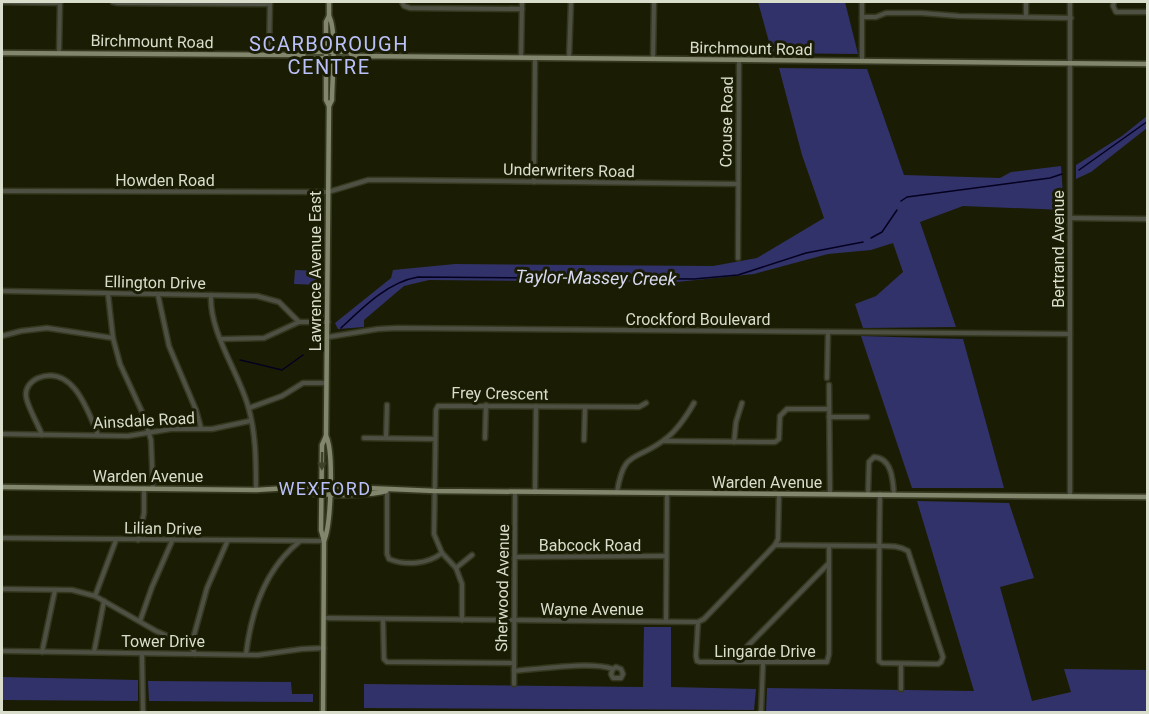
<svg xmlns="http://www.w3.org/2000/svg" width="1149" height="714" font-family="Roboto,sans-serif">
<rect width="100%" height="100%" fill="#1a1d03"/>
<g fill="#32326a">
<path d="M 758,2 L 845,2 L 858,54 L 772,53 Z"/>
<path d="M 779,68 L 867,69 L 904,175 L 1000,178 L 1011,172 L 1061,166 L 1064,210 L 963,206 L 920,222 L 956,327 L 863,328 L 855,304 L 876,296 L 903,272 L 893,243 L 871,250 L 828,254 L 754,274 L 677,282 L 429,280 L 404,286 L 364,320 L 364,327 L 338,329 L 335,323 L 391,278 L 393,270 L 455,264 L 713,266 L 757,258 L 824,218 L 802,155 Z"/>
<path d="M 1147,116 L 1147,128 L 1091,172 L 1076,179 L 1076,165 L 1122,136 Z"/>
<path d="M 295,270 L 320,271 L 320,285 L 294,284 Z"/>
<path d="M 861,336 L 963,339 L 1004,488 L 912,488 Z"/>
<path d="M 917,501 L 1009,503 L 1034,578 L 1000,587 L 1032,701 L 1071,692 L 1064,669 L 1147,670 L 1147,712 L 766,712 L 767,688 L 974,691 Z"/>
<path d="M 644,627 L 671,627 L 671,687 L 756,689 L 754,710 L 364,708 L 364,684 L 643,687 Z"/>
<path d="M 2,677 L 138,680 L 138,701 L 2,700 Z"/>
<path d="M 148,681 L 291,682 L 292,694 L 313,694 L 313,702 L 149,701 Z"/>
</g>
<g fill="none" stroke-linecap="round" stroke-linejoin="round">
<g stroke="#04001f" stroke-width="1.5">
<path d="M 1079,170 L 1148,121"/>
<path d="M 901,201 L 907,197 L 1050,178 L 1062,174"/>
<path d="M 871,238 L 882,232 L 897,210"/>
<path d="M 341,328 C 363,307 388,282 418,277 L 694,279 L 738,275 L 806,253 L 863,242"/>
<path d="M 240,360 L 282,370 L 303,355"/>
</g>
<defs>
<g id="minor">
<path d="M 2,2 L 60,3"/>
<path d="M 113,2 L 118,3 L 270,4"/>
<path d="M 402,2 L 404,6 L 410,8 L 522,9"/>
<path d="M 862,2 L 862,61"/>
<path d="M 1114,2 L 1113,6 L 1116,12 L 1148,12"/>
<path d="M 862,17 L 876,17 L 886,13 L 921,13 L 959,16 L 1071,18"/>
<path d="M 1026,17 L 1026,2"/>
<path d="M 59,53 L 60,2"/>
<path d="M 269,54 L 270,2"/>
<path d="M 521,57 L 522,2"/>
<path d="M 569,58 L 571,2"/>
<path d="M 653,59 L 654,2"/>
<path d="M 534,182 L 535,58"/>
<path d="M 2,191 L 328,192 L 368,180 L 394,180 L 738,184"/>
<path d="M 1070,218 L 1148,219"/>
<path d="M 738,258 L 739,60"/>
<path d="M 2,291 L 257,296 L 279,302 L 299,322"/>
<path d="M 108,294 L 113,338 L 120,364 L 143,414 L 151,440 L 153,488"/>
<path d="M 158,295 L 169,346 L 196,410 L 201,428"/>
<path d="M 211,295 C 209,332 238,371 248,406 C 256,433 256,461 256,490"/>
<path d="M 2,336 L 21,331 L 47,328 L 113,338"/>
<path d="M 328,337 L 378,329 L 397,328 L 1070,334"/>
<path d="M 221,339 L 264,338 L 299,322 L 328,322"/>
<path d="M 827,378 L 828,332"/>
<path d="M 829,385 L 830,494"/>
<path d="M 249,408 L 282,396 L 303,383 L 326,383"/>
<path d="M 829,417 L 867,417"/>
<path d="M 2,434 L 128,436 L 171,429 L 212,429 L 250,421"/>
<path d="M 42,435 C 38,424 27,406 26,396 C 25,388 31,381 38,378 C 73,364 88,411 98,435"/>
<path d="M 364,438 L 435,439"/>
<path d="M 386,438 L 387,405"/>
<path d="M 485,438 L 486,405"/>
<path d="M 584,440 L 585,407"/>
<path d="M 664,441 L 775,442 L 779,439 L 780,416 L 787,409 L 828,409"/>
<path d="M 734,442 L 736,422 L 742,403"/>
<path d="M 387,491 L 387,554 L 389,559 C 406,566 428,564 442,553"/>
<path d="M 535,492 L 536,406"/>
<path d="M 617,492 C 624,449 635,462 664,440 C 677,431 686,417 694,403"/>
<path d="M 868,494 L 869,462 L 874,457 C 892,458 893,480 894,495"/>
<path d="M 1070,496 L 1070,2"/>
<path d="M 2,538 L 324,541"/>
<path d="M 138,540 L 144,513 L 144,488"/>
<path d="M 775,545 L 876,546 C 889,546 898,545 908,551 L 943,657 L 941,662 L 938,664 L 882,663 L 879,661 L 879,647 C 879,596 879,545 880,494"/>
<path d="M 515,557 L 666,556"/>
<path d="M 456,568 L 472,555"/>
<path d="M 2,589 L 72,590 L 95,596 L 156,631 L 191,646 L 195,654"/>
<path d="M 95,596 L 116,540"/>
<path d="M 324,618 L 698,622 L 704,619 L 775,545 L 778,539 L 779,494"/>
<path d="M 383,620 L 384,659 L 387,662 L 514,663"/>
<path d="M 462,620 L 462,584 L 456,568 L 442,553 L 434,534 L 436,410 L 438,406 L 639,407 L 646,403"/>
<path d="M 140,621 L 152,587 L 172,541"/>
<path d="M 666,621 L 667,493"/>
<path d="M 698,622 L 696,656 L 697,661 L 700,662 L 827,662 L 829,654 L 829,546"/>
<path d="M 191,646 L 207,588 L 227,542"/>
<path d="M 2,651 L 258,655 L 302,649 L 324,648"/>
<path d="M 42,652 L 55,590"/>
<path d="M 94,652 L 104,601"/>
<path d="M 142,654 L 143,712"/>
<path d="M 246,654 C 251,613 265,569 299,542"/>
<path d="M 733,661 L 828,564"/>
<path d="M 514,671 C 539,669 591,661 613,669 L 616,667 L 621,669 L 623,674 L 621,678 L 613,678 L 611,674 L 613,669"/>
<path d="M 514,684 L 515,492"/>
<path d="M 901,689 L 901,664"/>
<path d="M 761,712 L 763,663"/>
</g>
<g id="major">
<path d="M 2,53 L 302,55 L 305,52 L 349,52 L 354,56"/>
<path d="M 302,55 L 305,58 L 349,58 L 358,56 L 1148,64"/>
<path d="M 329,106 L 332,100 C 332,81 337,30 329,16"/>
<path d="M 2,487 L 256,490 L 321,486 L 435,491 L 1148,497"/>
<path d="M 294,489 C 312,497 367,496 386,491"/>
<path d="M 324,541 C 331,525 334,451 326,436 L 329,106 L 326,100 L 326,22 L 329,16 L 329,2"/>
<path d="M 323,712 L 324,541 L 321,530 L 322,445 L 326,436"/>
</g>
</defs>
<use href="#minor" stroke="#35381f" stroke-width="7"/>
<use href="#major" stroke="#35381f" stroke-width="8"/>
<use href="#minor" stroke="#4e5044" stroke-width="4"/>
<use href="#major" stroke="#81866c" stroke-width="4.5"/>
</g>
<defs><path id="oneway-solid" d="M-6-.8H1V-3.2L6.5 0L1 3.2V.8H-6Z" transform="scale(1.5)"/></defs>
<use fill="#3e4228" href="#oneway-solid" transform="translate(322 461) rotate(91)"/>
<g text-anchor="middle" stroke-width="6" stroke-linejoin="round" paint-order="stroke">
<g font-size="16" fill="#d9ddcc" stroke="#1a1d03">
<text transform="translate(152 41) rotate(1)" y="6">Birchmount Road</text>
<text transform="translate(751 48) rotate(1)" y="6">Birchmount Road</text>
<text transform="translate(726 122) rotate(-89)" y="6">Crouse Road</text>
<text transform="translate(569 170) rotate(1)" y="6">Underwriters Road</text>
<text x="165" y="186">Howden Road</text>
<text transform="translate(1058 249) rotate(-90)" y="6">Bertrand Avenue</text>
<text transform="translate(315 271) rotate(-90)" y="6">Lawrence Avenue East</text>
<text transform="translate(155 282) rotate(1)" y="6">Ellington Drive</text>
<text x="698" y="325">Crockford Boulevard</text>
<text transform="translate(500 393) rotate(1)" y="6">Frey Crescent</text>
<text transform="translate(144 420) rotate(-3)" y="6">Ainsdale Road</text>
<text x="148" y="482">Warden Avenue</text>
<text x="767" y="488">Warden Avenue</text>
<text transform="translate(163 528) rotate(1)" y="6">Lilian Drive</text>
<text x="590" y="551">Babcock Road</text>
<text transform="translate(502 588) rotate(-89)" y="6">Sherwood Avenue</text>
<text x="592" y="615">Wayne Avenue</text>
<text x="163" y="647">Tower Drive</text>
<text x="765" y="657">Lingarde Drive</text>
</g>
<g font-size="18" font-style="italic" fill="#d6d9f0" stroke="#1a1d03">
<text transform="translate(596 278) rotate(1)" y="6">Taylor-Massey Creek</text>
</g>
<g font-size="18" letter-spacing="1.5" fill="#bac0f9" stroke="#1a1d03">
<text x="325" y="495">WEXFORD</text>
</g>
<g font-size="20" letter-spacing="1.5" fill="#bac0f9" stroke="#1a1d03">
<text x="329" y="51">SCARBOROUGH<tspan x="329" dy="23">CENTRE</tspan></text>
</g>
</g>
<rect width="1149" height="714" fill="none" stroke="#d9ddcc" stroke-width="6"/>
</svg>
